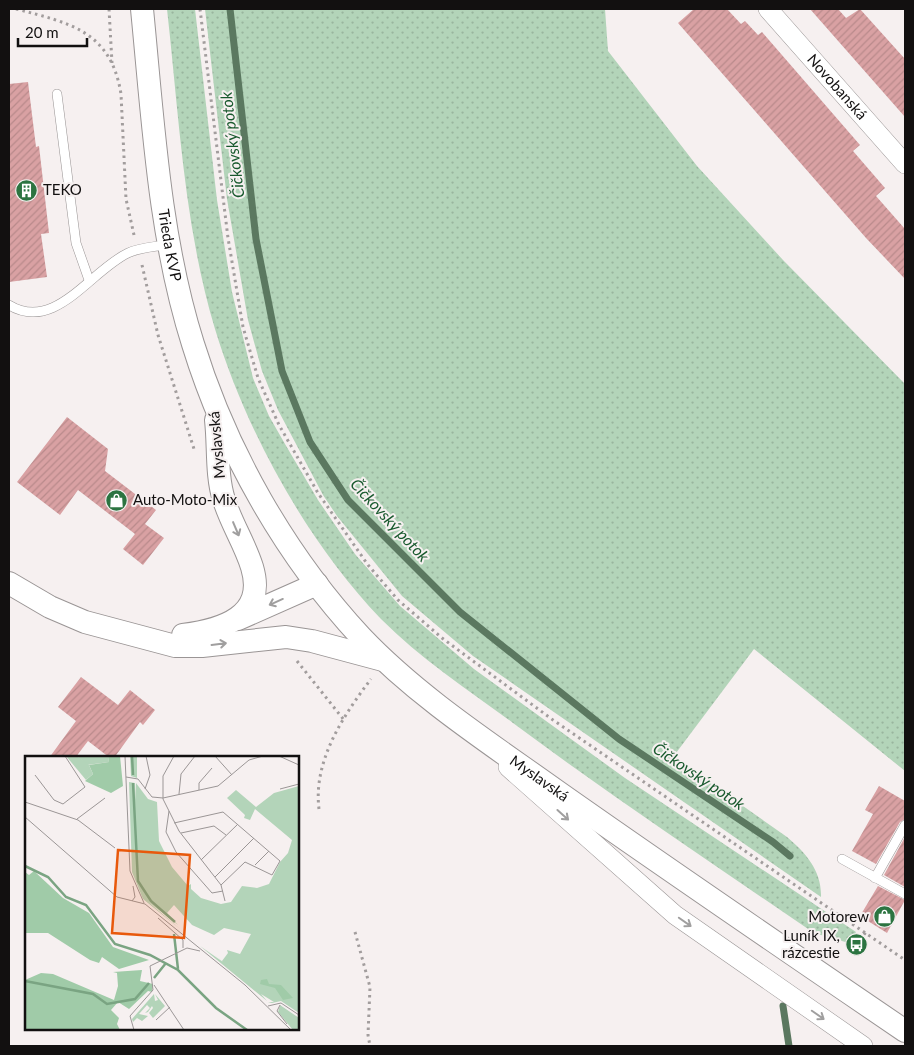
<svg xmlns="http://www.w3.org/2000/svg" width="914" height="1055" font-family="Lato,sans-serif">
<defs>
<pattern id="green-dots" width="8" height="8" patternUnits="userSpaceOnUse" patternTransform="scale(1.25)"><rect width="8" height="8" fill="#b3d4b9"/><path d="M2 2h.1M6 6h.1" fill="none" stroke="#99b59e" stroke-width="1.8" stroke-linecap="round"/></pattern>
<pattern id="building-hatch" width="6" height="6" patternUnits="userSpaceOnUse" patternTransform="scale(1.25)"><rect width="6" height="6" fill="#d9a1a3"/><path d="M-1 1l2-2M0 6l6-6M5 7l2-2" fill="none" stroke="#b98a8b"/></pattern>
</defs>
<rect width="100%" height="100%" fill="#f6f0f0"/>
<g fill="url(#green-dots)">
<path d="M 167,9 L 195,9 L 217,200 L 232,292 L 253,378 L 269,416 L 285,444 L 318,500 L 355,554 L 400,606 L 474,669 L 625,778 L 856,932 L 849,943 L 814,933 C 713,864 611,796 513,723 C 468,690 421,659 381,619 C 307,542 246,431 215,329 C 184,226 179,116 167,9 Z"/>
<path d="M 205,9 L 605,9 L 608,51 L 697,166 L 783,260 L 905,384 L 905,771 L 754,649 L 673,757 L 787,837 C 806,853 822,871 821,897 L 473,656 L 402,596 L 337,516 L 323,495 L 278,410 L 262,371 L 248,320 L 227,199 Z"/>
</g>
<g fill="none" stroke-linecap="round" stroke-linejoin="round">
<g stroke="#5b7860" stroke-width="7">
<path d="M 230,9 L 256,239 L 282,371 L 310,442 L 348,500 L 460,612 L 619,739 L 773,842 L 790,856"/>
<path d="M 783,1006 L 789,1046"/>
</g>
</g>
<g fill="url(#building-hatch)">
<path d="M 694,9 L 727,9 L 741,24 L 745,21 L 758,35 L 762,32 L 860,145 L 853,151 L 885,188 L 876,196 L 905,229 L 905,279 L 866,238 L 678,23 Z"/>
<path d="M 810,9 L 838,9 L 846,18 L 860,9 L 905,59 L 905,117 Z"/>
<path d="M 28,82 L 36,147 L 39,146 L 49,233 L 41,234 L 47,277 L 9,282 L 9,84 Z"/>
<path d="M 67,417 L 108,449 L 105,471 L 156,510 L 145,524 L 164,538 L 143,565 L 123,549 L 135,534 L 78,490 L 60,515 L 17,482 Z"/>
<path d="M 81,677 L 118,705 L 130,690 L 155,710 L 143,725 L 140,722 L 114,758 L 110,758 L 88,741 L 75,758 L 49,758 L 76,721 L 58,707 Z"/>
<path d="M 879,786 L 905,801 L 905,819 L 900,822 L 876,864 L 852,851 L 873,814 L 865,810 Z"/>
<path d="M 905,837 L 905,887 L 884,875 Z"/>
<path d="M 878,886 L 905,900 L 887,933 L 860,916 Z"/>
</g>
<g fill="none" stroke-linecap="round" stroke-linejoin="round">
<defs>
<g id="service">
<path d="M 57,94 L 76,243 L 89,280"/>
<path d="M 9,305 C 55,333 90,271 128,253 C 140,247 156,247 170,244"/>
<path d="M 842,859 L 905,894"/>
<path d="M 875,878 L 905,825"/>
</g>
<g id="minor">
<path id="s1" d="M 768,9 L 905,164"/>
<path d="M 508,767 L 675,915 L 863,1046"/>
</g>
<g id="tertiary">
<path id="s2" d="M 142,9 C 153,120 159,237 193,344 C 226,451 285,555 361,637 C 418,697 491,744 558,792 C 673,873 789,952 905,1031"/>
<path d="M 9,583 L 50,607 L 85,622 L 175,646 L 202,646 L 286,637 L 312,641 L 383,660"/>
<path d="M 238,619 L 317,584"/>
<path d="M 183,635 C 221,630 267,617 252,567 C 245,544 231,523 224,500 C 216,475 219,446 216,420"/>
</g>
</defs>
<use href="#service" stroke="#9a9595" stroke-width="10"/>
<use href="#minor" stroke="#9a9595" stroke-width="20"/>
<use href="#tertiary" stroke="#9a9595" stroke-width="24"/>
<g stroke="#a29d9d" stroke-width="3" stroke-dasharray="2.5 4" stroke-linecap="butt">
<path d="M 16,9 C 70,23 111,31 121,94 L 126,199 L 134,235"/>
<path d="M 109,9 L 112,63"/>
<path d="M 200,9 L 228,238 L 243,327 L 258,378 L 279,425 L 318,493 L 368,565 L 398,600 L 442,638 L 553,720 L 905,960"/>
<path d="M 142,265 L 158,335 L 194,449"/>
<path d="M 297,661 L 344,720"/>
<path d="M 319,809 C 313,761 343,716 371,679"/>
<path d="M 355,932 L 370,987 L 368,1035 L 370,1046"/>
<path d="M 856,945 L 866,932"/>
</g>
<use href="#service" stroke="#fff" stroke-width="9"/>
<use href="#minor" stroke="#fff" stroke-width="19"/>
<use href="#tertiary" stroke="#fff" stroke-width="22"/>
</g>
<defs><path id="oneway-shaft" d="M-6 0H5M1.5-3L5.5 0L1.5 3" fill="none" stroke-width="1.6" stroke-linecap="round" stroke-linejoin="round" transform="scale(1.25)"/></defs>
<g stroke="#a09f9f">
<use href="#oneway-shaft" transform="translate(236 529) rotate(67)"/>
<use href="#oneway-shaft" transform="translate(276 602) rotate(156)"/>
<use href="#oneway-shaft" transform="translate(219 644) rotate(-7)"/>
<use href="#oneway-shaft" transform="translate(563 815) rotate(42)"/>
<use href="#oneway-shaft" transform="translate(685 922) rotate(35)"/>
<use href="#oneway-shaft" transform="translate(818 1015) rotate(35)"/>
</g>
<defs>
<symbol id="building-disc" viewBox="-11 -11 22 22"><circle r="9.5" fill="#2c7441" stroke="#f6f0f0"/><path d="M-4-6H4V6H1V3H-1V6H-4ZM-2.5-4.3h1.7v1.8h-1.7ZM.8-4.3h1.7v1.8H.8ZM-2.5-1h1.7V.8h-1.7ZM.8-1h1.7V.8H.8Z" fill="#fff"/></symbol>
<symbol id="shop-disc" viewBox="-11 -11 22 22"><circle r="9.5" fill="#2c7441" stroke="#f6f0f0"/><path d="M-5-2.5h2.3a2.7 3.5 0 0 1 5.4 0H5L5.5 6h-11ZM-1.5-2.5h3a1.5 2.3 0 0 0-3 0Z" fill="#fff"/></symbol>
<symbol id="bus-disc" viewBox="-11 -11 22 22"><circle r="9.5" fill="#2c7441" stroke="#f6f0f0"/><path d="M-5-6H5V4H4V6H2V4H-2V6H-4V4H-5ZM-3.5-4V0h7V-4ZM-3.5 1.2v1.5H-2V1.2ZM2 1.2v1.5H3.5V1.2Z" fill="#fff"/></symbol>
</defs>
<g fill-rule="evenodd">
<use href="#building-disc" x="14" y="178" width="25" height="25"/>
<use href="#shop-disc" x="104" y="488" width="25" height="25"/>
<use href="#shop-disc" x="872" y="904" width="25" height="25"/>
<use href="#bus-disc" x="844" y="932" width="25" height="25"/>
</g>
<g text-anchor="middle" stroke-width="4" stroke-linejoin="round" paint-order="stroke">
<g font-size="15" fill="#121010" stroke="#f6f0f0">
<text dy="5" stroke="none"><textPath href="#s1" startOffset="104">Novobanská</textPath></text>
<text dy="5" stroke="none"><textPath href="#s2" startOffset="238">Trieda KVP</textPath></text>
<text transform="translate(217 445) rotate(-95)" y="5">Myslavská</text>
<text dy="5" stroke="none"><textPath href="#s2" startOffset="908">Myslavská</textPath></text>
</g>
<g font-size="15" fill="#121010" stroke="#f6f0f0" text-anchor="start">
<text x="43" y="195">TEKO</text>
<text x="133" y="505">Auto-Moto-Mix</text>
<text x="869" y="922" text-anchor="end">Motorew</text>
<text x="840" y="941" text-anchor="end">Luník IX,<tspan x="840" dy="17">rázcestie</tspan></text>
</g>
<g font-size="16" font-style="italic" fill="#18592d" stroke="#f6f0f0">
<text transform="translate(232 145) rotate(-97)" y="6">Čičkovský potok</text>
<text transform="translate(390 520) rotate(47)" y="6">Čičkovský potok</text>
<text transform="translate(699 776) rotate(34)" y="6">Čičkovský potok</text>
</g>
</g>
<g transform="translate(25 756)">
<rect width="274" height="274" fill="#f6f0f0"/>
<path d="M 52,0 L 83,0 L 84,6 L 62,9 ZM 105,0 L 112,0 L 112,22 L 106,20 ZM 104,26 L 110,27 L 111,44 L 111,27 L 123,43 L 132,46 L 134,85 L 147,111 L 163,130 L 166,128 L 166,133 L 176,142 L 196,148 L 206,146 L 217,130 L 232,132 L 244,128 L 255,106 L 263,97 L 267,84 L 230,53 L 225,64 L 219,62 L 220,59 L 202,42 L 211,34 L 231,51 L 249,37 L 274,30 L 274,257 L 256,245 L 247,247 L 243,246 L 249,246 L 236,238 L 242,245 L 175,190 L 198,206 L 190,199 L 197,205 L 203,197 L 202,194 L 215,198 L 226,178 L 199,172 L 189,179 L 167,169 L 149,149 L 142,157 L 153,169 L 121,144 L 155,173 L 118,143 L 107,116 ZM 129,238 L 130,245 L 133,244 L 130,238 L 140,250 L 128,262 L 124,257 L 128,252 L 127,250 L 123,256 L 120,257 L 125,252 L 122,249 L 114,258 L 123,260 L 117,265 L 112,262 L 108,266 L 107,263 ZM 255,249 L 274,262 L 274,274 L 268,274 L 253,256 Z" fill="#b3d4b9"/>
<path d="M 83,0 L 95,0 L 98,30 L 86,37 L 60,25 L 68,18 L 64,9 L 84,6 ZM 9,115 L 38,142 L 64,157 L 88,191 L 124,204 L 94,213 L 77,201 L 74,207 L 65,204 L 23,177 L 0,177 L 0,116 L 4,119 ZM 117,214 L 115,225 L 128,228 L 127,236 L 123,235 L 104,253 L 93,246 L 86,254 L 94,262 L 92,268 L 95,274 L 0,274 L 0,224 L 16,217 L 28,218 L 89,244 L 93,230 L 92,217 L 88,216 ZM 242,223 L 244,228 L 256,229 L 268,242 L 258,244 L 250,232 L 235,228 L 236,224 Z" fill="#a0cba8"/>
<path d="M 41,0 L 52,0 L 64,9 L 68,18 L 61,24 Z" fill="#b3d4b9"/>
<path fill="none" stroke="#7aa482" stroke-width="2.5" d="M 107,0 L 108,19M 108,27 L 113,125 L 126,145 L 150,166M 0,110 L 23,121 L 41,141 L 61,149 L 90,188 L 125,199 L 153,214 L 191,252 L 222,274M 149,178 L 153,213M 129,222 L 141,207M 0,225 L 68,238 L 82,248 L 110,243 L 124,227"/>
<path fill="none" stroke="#9b9696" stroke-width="1" d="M 100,0 L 105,115 L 119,147M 149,0 L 138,20 L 138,43 L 154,75 L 196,129 L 200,145M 190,0 L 207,19M 254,0 L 274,9M 10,19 L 29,44 L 38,48 L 60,31 L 40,0M 101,21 L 113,23 L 127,41 L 138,42 L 193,30 L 224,4 L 238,0M 120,33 L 125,19 L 121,0M 255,33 L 274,28M 174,34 L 174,27 L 187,12M 154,38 L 156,18 L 170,0M 0,46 L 53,64 L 90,92M 144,55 L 141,76 L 151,96 L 187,137 L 198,135M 0,61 L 92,141 L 120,148 L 220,229 L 266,274M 52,63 L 80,42M 149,67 L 198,56 L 255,105 L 247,119 L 220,106 L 196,129M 156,77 L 189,70 L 201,79M 176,104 L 213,68M 230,109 L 244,95M 190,121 L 229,82M 107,145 L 110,141 L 108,130M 133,162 L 158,184 L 158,192M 129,229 L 159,274M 255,249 L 252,255 L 262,268M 243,250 L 256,247 L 274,259M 131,264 L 145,251M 109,274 L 105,260 L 128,234 L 125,210 L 162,192 L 175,195"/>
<path fill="#e8590c" fill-opacity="0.15" stroke="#e8590c" stroke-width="2.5" d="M 93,94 L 165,99 L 159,182 L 87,177 Z"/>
<rect width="274" height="274" fill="none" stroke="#121010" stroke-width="2.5"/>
</g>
<rect width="914" height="1055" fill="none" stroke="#121010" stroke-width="20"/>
<path d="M18 38v8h69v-8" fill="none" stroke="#121010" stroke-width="2.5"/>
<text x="25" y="38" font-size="15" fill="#121010" stroke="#f6f0f0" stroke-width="4" paint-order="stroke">20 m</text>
</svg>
